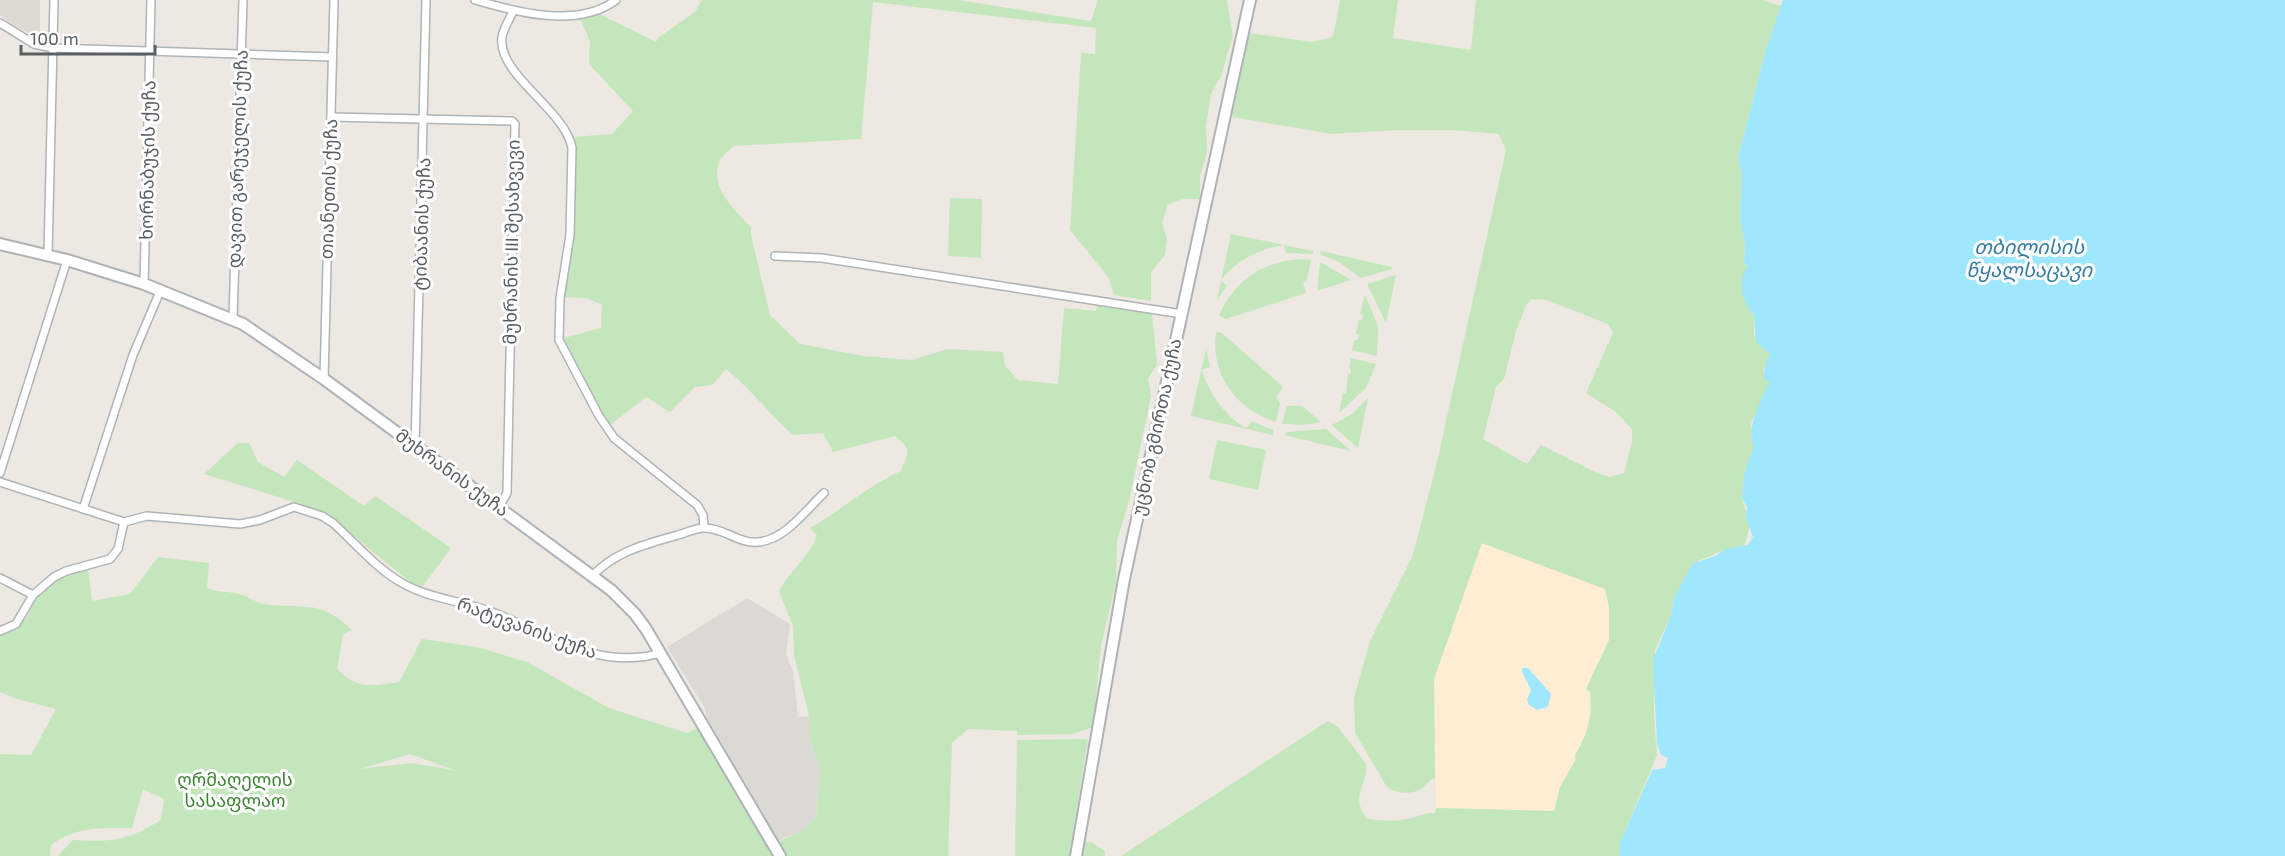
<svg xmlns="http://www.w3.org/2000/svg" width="2285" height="856" font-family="'Exo 2','Noto Sans Georgian',sans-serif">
<rect width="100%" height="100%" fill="#ede8e1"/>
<path fill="#ffeed4" d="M 1481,543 L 1605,589 L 1609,607 L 1609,640 L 1590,678 L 1591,709 L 1585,740 L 1575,754 L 1576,759 L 1560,787 L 1554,811 L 1436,808 L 1434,679 Z"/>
<path fill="#dcd8d4" d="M 747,598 L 790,624 L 786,655 L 793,671 L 798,717 L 809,716 L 809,738 L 820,769 L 816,817 L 803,830 L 778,841 L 706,716 L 706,710 L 667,647 Z"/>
<path fill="#ddd8d0" d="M 0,0 L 40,0 L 40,39 L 8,22 L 0,15 Z"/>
<g fill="#c3e6bc" fill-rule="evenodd">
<path d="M 702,0 L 957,0 L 1091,21 L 1098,0 L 1227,0 L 1233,36 L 1221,76 L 1211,94 L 1206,126 L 1207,152 L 1200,176 L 1200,199 L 1183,199 L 1168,204 L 1162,223 L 1167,239 L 1165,255 L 1151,272 L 1151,301 L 1114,295 L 1109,278 L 1070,230 L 1081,53 L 1095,54 L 1096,28 L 873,2 L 861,139 L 734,146 C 730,150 723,155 720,160 C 708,187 735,210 751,227 L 751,235 L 770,315 L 800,344 L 863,356 L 912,360 L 947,349 L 1003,352 L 1005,366 L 1018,380 L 1058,384 L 1064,308 L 1096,311 L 1097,305 L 1152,314 L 1157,365 L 1148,379 L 1151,396 L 1129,501 L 1117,540 L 1116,583 L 1101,645 L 1093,727 L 1073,734 L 1017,735 L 1017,731 L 968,729 L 952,743 L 948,856 L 786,856 L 776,843 L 803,830 L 816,817 L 820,769 L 809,738 L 809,716 L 794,655 L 793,626 L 779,591 C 790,570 809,558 817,535 L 810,528 C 842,510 867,486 901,471 C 909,451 912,450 895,436 L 833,452 L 823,433 L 793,435 C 769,414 751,389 726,369 L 712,385 L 695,387 L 670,412 L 646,397 L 609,426 L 560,339 L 601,328 L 602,305 L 587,298 L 563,297 L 573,137 L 612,134 L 633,111 L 589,64 L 590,41 L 579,16 L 597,13 L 656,42 L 658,38 L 695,12 Z"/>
<path d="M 1340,0 L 1398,0 L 1393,38 L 1471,50 L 1476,0 L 1763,0 L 1781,6 L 1766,49 L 1738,158 L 1742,174 L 1740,217 L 1745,245 L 1744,264 L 1749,267 L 1743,297 L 1754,315 L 1754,336 L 1771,355 L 1763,371 L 1770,383 L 1751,423 L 1754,446 L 1743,484 L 1742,498 L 1750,525 L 1744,547 C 1729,546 1706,558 1692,564 L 1674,598 L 1671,615 L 1655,650 L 1654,718 L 1657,755 L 1620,843 L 1619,856 L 1121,856 L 1328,721 L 1338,727 L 1366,764 C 1368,788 1349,794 1367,819 C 1381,821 1397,822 1411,818 C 1421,815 1425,813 1435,813 L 1436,808 L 1554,811 L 1560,787 L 1576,759 L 1574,757 C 1587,734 1593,720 1590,692 L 1586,689 L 1609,640 L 1609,607 L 1605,589 L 1482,543 L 1434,679 L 1435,779 L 1430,780 C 1422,795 1400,796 1387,787 L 1355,733 L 1354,698 L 1370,641 L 1413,555 L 1437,462 L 1506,150 L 1499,134 L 1453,130 L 1395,130 L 1333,134 L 1232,117 L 1249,33 L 1312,42 L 1333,37 ZM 1532,299 L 1547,300 L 1608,324 L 1613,333 L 1586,393 L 1616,412 L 1632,429 L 1632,442 L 1624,473 L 1610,477 L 1597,473 L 1541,445 L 1527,464 L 1483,439 L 1496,387 L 1504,379 L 1516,331 L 1526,305 Z"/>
<path d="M 950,198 L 982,199 L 981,258 L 948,256 Z"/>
<path d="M 1231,234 L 1313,251 L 1313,254 L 1286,253 L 1284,245 C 1259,249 1237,260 1221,280 L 1227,286 L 1217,300 Z"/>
<path d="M 1321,251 L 1392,267 L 1392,269 L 1361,278 L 1339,262 L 1320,254 Z"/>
<path d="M 1301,259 L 1311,260 L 1307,280 L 1303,282 L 1306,293 L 1226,319 L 1219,315 C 1236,279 1262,262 1301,259 Z"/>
<path d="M 1320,262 L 1351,280 L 1317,291 Z"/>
<path d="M 1396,275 L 1386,323 L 1367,284 Z"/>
<path d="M 1365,295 L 1378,326 L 1377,356 L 1352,350 L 1354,340 L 1358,340 L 1359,335 L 1356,334 L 1359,320 L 1362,320 L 1363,315 L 1360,314 Z"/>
<path d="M 1217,332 L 1222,333 L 1283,387 L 1276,398 L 1280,403 L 1276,422 C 1245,412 1220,388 1216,355 C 1215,347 1214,338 1217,332 Z"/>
<path d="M 1206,349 L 1210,367 L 1201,370 C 1210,393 1223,414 1244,427 L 1247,428 L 1251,421 L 1273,430 L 1273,435 L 1191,416 Z"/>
<path d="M 1351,358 L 1376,364 L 1366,388 L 1339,413 L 1343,393 L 1346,394 L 1348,374 L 1351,374 L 1351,369 L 1349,368 Z"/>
<path d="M 1368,398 L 1358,448 L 1332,425 L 1352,414 Z"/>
<path d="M 1287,406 L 1302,406 L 1321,422 L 1302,425 L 1282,424 Z"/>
<path d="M 1326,429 L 1351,451 L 1284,435 L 1287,432 Z"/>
<path d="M 1217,440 L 1266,450 L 1258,490 L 1209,479 Z"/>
<path d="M 238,443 L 249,443 L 258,462 L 284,477 L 297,460 L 364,506 L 375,496 L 451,548 L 420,590 L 335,521 L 304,505 L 204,474 Z"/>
<path d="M 158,557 L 209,563 L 207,588 C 219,593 228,591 239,594 C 248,596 256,603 265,604 C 305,610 319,598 352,630 L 343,634 L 337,669 C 358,690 372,686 399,682 L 422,639 L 477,647 L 527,662 L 609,708 L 687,733 L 697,728 L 773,856 L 58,856 L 73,840 C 113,842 126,841 161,820 L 164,799 L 143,789 L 132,828 C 103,828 76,826 51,845 L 50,856 L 0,856 L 0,754 L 31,755 L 56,709 L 14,698 L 0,692 L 0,632 L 18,625 L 27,617 L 38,594 L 56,579 L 70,572 L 88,568 L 92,601 L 130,594 ZM 410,754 L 457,771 L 412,763 L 360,769 Z"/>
<path d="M 1088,739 L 1069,856 L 1015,856 L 1017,740 Z"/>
<path d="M 1084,842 L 1091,842 L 1105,851 L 1105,856 L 1082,856 Z"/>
</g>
<g fill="#9fe6ff">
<path d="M 1783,0 L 2285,0 L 2285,856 L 1619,856 L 1620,843 L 1652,770 L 1665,768 L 1668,758 L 1661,755 L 1657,744 L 1653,660 L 1671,615 L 1674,598 L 1692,564 L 1715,556 L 1726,549 L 1748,545 L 1753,537 L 1746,518 L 1747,507 L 1742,498 L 1744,474 L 1754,446 C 1745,433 1761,396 1770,383 L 1763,377 L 1767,359 L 1771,355 L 1756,342 L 1754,315 C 1743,304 1736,280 1748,266 L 1744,264 L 1745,245 L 1740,217 L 1742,174 L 1738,158 L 1766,49 Z"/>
<path d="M 1522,668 L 1528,668 L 1551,694 L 1548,707 L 1537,710 L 1529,705 L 1527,699 L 1531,690 L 1522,672 Z"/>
</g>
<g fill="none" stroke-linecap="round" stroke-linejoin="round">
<defs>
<g id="street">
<path d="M 475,0 C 516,12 578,29 616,0"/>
<path d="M 513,11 C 510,19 503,29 502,37 C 497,75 565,109 572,148 L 570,235 L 560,298 L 559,340 L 599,416 L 614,438 L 697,505 L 703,515 L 704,527"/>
<path d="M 0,23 L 34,44 L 53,48 L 332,57"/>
<path d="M 331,117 L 512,121 L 515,124 L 507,493 L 499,507"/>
<path d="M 48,255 L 54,0"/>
<path d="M 775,256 L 822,258 L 1182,314"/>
<path d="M 144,284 L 151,0"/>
<path d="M 233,318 L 243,0"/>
<path d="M 324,379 L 334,0"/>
<path d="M 415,448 L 426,0"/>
<path d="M 0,473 L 67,260"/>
<path d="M 0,482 L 124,522 L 147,516 L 240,524 L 260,520 L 294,507 L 322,516 L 333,523 C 355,543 377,569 402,583 C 430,599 463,601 492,612 C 550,634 596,671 661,653"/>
<path d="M 83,509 L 133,355 L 161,289"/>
<path d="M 592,576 C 616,551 646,544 678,535 C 686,533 697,527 705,528 C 724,528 739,544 758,542 C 785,540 806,510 824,493"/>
<path d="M 0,578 L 33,595"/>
<path d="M 0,631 L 16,624 L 33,595 L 54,577 L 66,571 L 110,559 L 118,549 L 124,522"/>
</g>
<g id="secondary">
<path d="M 0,244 L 67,260 L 144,284 L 243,324 L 324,379 L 611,590 L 635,614 L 646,629 L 780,856"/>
<path d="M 1076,856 L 1124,579 L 1250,0"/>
</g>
</defs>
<use href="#street" stroke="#afb4b7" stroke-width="10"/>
<use href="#secondary" stroke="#aeb3b7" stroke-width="14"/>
<use href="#street" stroke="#fff" stroke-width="7"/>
<use href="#secondary" stroke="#fff" stroke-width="10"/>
</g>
<g text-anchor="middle" stroke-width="6" stroke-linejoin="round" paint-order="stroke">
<g font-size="18" fill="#5a5f63" stroke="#fff">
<text transform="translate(238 159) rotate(-88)" y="6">დავით გარეჯელის ქუჩა</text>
<text transform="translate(148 160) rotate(-89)" y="6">ხორნაბუჯის ქუჩა</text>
<text transform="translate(329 189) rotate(-88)" y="6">თიანეთის ქუჩა</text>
<text transform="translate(422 224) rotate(-88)" y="6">ტიბაანის ქუჩა</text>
<text transform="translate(512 242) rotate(-89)" y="6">მუხრანის III შესახვევი</text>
<text transform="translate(1157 427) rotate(-78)" y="6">უცნობ გმირთა ქუჩა</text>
<text transform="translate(452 473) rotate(36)" y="6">მუხრანის ქუჩა</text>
<text transform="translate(527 628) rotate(20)" y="6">რატევანის ქუჩა</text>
</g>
<g font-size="18" fill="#3b8330" stroke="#fff">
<text x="235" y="786">ღრმაღელის<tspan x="235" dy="21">სასაფლაო</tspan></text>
</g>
<g font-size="20" font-style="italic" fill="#357da3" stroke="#fff">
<text x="2029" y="254">თბილისის<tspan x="2029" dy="23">წყალსაცავი</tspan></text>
</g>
</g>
<path d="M21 45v9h134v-9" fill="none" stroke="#5a5f63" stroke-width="3"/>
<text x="30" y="45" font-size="18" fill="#5a5f63" stroke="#ffffff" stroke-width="4.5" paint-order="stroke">100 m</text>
</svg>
